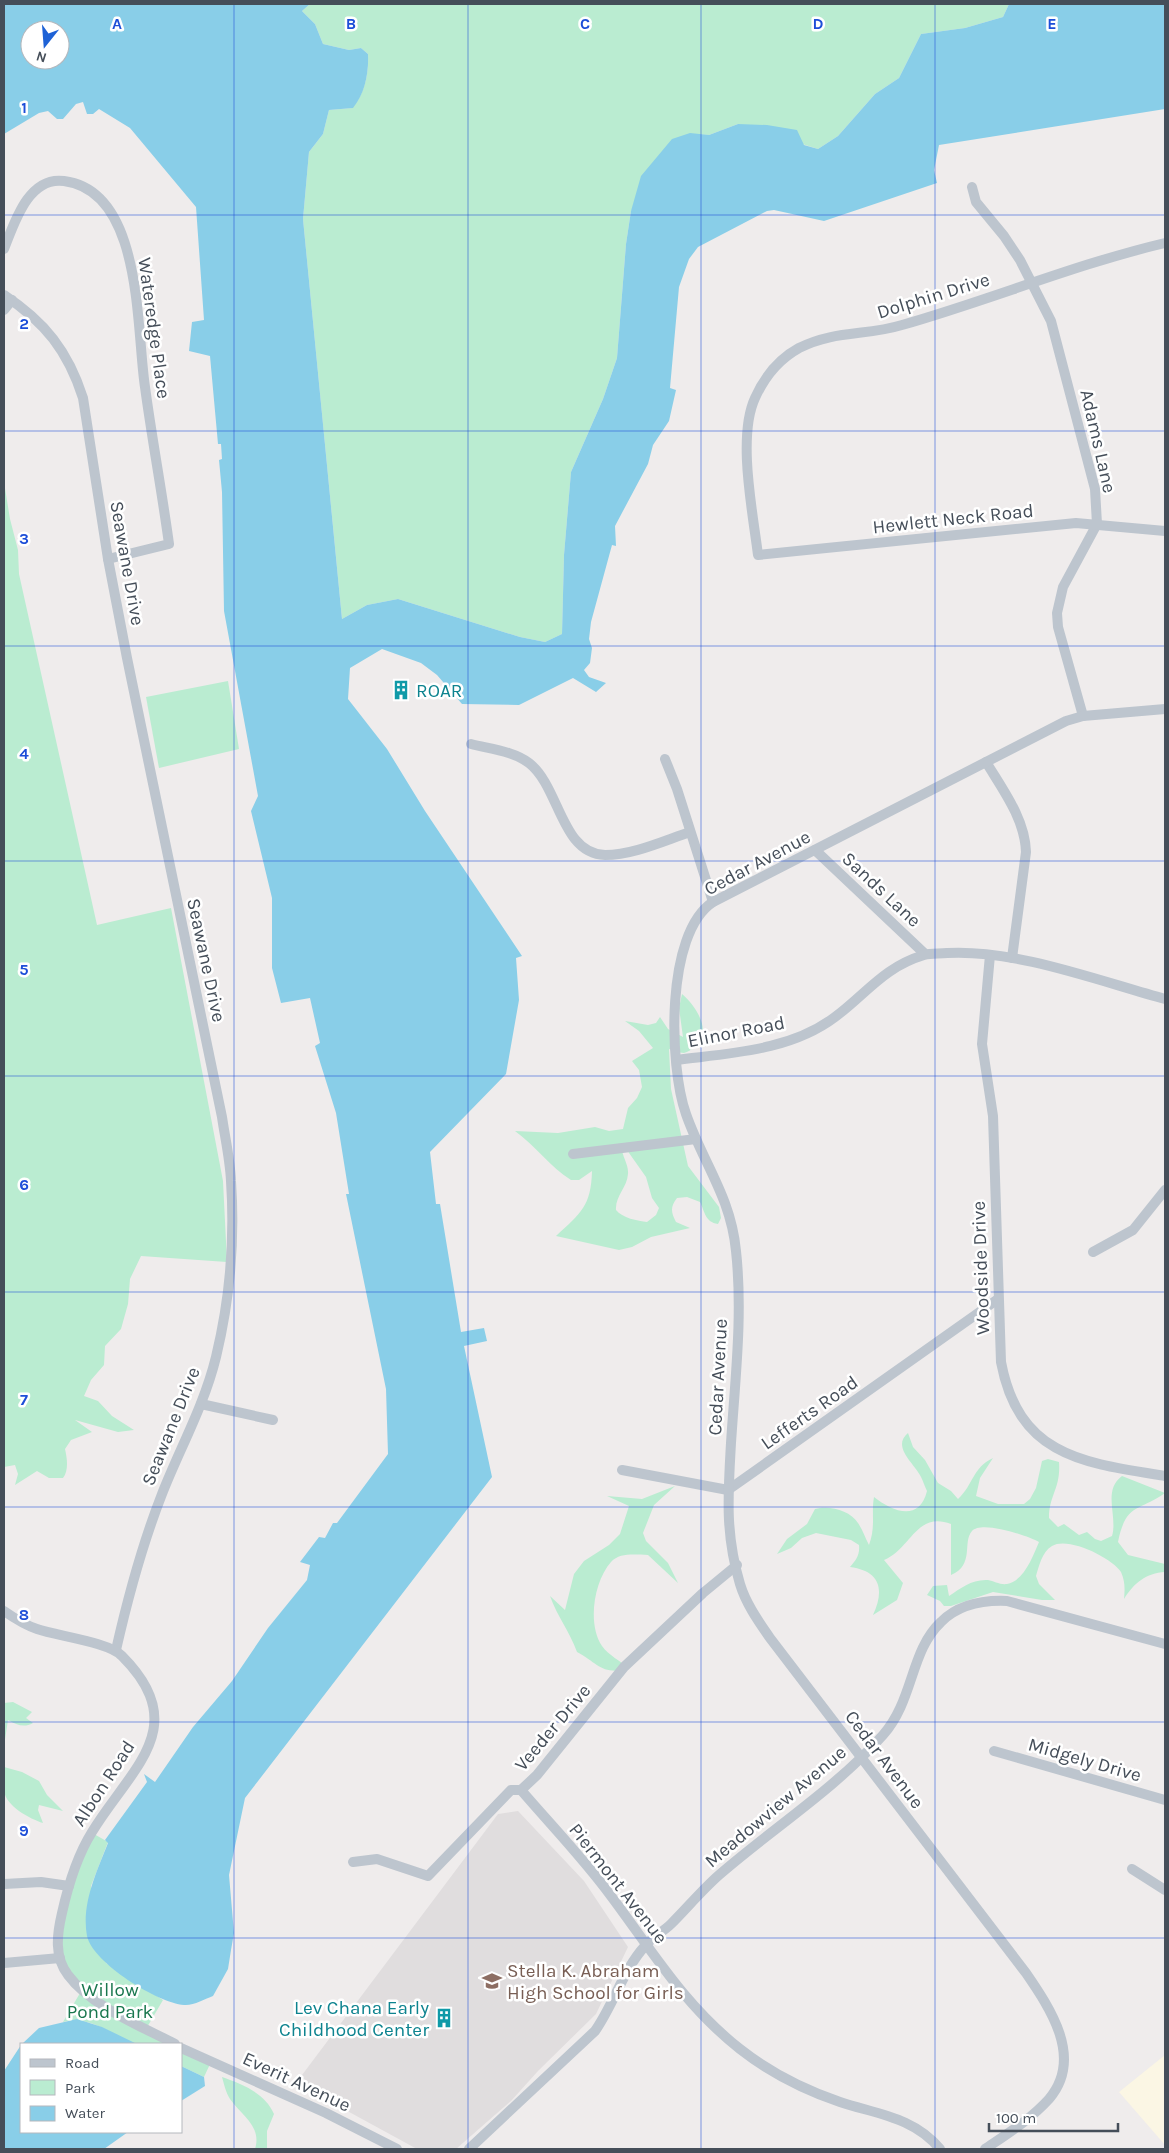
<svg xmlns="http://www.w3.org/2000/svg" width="1169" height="2153" font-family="Karla,sans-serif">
<rect width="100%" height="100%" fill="#efecec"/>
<path fill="#fbf6e4" d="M 1165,2055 L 1165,2145 L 1119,2092 Z"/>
<path fill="#e0ddde" d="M 518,1811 L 584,1881 L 628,1947 L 596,2014 L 538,2071 L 511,2101 L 456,2149 L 417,2149 L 296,2083 L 498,1814 Z"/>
<g fill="#baecd1" fill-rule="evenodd">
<path d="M 310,4 L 1009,4 L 1003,17 L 965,28 L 921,34 L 899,78 L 875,94 L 838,136 L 818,149 L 738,124 L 709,135 L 690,134 L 631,211 L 626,244 L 617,358 L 603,399 L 571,472 L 564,555 L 562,634 L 545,642 L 520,637 L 398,599 L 367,605 L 342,619 L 303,219 L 309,152 L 323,134 L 329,110 L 352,108 C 365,94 369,72 368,54 L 361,48 L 349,50 L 323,44 L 315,24 L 302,11 Z"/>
<path d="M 4,482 L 10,519 L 18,550 L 19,574 L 97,925 L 171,908 L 223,1181 L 227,1262 L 141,1256 L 130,1279 L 128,1304 L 121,1329 L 105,1346 L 104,1365 L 91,1380 L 84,1396 L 98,1401 L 112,1416 L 134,1430 L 118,1432 L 75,1420 L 92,1432 L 71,1440 L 65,1449 C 67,1458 69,1470 63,1478 L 49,1478 L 37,1471 L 15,1485 L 18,1474 L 15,1465 L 4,1467 Z"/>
<path d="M 228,681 L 239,749 L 159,768 L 146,697 Z"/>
<path d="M 682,994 C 696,1006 714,1033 694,1047 C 691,1050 688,1052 684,1053 C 679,1053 673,1050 669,1049 L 671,1089 L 688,1166 L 719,1207 L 721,1218 L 718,1224 C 705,1222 705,1212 700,1202 L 687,1197 L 677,1198 C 670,1207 671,1212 676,1222 L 690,1228 L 651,1237 L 632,1247 L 619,1250 L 556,1236 C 581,1213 591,1206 592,1171 L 579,1180 L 571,1180 C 550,1167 536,1146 515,1131 L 558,1133 L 595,1127 L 609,1131 L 623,1129 L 628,1108 L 637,1098 L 642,1087 L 639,1070 L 632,1061 L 653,1048 L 639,1031 L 625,1021 L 648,1025 L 656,1023 L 660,1017 L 668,1029 L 683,1037 L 679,1008 ZM 622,1143 L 646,1177 L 652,1198 L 659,1208 L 656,1215 L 647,1222 C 638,1221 622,1218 616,1210 C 615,1196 627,1188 628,1174 C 629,1163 620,1155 622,1143 Z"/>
<path d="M 908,1433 L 913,1447 L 925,1460 L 938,1483 L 951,1491 L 958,1499 C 974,1484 972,1468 993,1458 L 980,1478 L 976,1496 L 998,1504 L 1024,1504 L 1030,1499 L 1036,1488 L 1042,1461 L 1048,1459 L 1059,1462 C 1061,1488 1049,1495 1049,1518 L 1058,1527 L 1064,1524 L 1079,1535 L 1087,1532 L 1095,1539 L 1101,1541 L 1112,1536 C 1118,1516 1102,1491 1122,1476 L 1165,1493 C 1139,1512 1126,1502 1118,1542 L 1128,1555 L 1165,1564 L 1165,1572 C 1146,1573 1134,1583 1124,1599 C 1125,1589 1125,1581 1121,1572 C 1112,1558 1068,1536 1052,1546 C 1042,1552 1039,1566 1036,1576 L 1039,1584 L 1055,1600 L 1042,1600 L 993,1592 L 951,1606 L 944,1606 L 940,1601 L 927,1595 L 933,1586 L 947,1585 L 949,1596 C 961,1588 972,1579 988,1580 C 994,1581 1000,1585 1007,1584 C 1024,1581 1033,1556 1039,1542 C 1028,1536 982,1520 972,1531 C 962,1542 975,1565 951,1575 L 951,1524 C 916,1511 911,1549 884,1560 L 903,1583 L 897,1600 L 873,1615 C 885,1589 880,1571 850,1567 C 856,1560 860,1555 859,1545 L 851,1540 L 816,1533 L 802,1538 L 791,1548 L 777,1554 L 787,1539 L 807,1524 L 815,1509 C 829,1505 850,1510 858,1523 C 863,1530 865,1538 869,1545 C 876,1526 871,1514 874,1497 C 892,1511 919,1523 927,1491 C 925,1487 923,1481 921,1477 C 915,1464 891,1447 908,1433 Z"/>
<path d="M 675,1486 L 654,1505 L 643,1533 L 646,1541 L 668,1563 L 678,1583 L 648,1555 C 636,1555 620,1552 611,1562 C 594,1581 587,1624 602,1646 C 608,1655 621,1661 629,1669 C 601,1675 599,1664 577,1652 C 570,1632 557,1616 550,1596 L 565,1610 L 574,1574 L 584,1561 L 609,1545 L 620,1534 L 629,1506 L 607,1496 L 642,1499 Z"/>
<path d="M 13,1702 L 32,1712 L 26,1718 L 33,1723 C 24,1728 17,1725 8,1720 L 4,1746 L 4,1703 Z"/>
<path d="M 4,1767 L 22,1772 L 39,1781 L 47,1795 L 63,1811 L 39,1805 L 38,1810 L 43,1823 C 30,1819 6,1806 4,1791 C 3,1783 4,1774 4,1767 Z"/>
<path d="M 94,1834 L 108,1842 L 91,1886 L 106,1963 L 163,2000 L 146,2029 L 175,2044 C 163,2044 147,2047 136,2044 C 110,2035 92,2015 63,2022 L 83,1988 C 77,1981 70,1974 66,1966 C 50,1930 77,1867 94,1834 Z"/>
<path d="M 181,2048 L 211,2062 L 204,2077 L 181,2066 Z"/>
<path d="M 222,2077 C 242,2084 265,2093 274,2114 L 267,2131 L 267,2149 L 255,2149 C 262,2126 242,2116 230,2099 C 226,2093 224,2084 222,2077 Z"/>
</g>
<g fill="#89cee8" fill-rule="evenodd">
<path d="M 4,4 L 310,4 L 302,11 L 315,24 L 323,44 L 349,50 L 361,48 L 368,54 C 369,72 365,94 353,108 L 329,110 L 323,134 L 309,152 L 303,219 L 342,619 L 367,605 L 398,599 L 520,637 L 545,642 L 562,634 L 564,555 L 571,472 L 603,399 L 617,358 L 626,244 L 631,211 L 641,176 L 672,139 L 690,133 L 709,135 L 738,124 L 767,125 L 797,130 L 804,145 L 818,149 L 838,136 L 875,94 L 899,78 L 921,34 L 965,28 L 1003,17 L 1009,4 L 1165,4 L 1165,109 L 939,145 L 934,170 L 937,183 L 824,221 L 774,210 L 767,211 L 698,247 L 689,259 L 679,287 L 670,388 L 676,390 L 669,421 L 653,445 L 648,464 L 615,526 L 616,546 L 612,545 L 591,622 L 589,639 L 592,648 L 590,663 L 584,670 L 589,677 L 606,683 L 596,692 L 573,678 L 519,705 L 462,704 L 437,675 L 421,663 L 382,649 L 350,668 L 348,699 L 387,749 L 425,811 L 522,956 L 516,958 L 519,1000 L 506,1074 L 430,1152 L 436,1204 L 440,1204 L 461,1332 L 484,1328 L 487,1341 L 464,1346 L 492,1477 L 245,1798 L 229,1875 L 234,1933 L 231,1950 L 228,1969 L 213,1996 C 205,1999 193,2006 184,2005 C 158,2003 93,1963 87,1936 C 81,1904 97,1871 108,1843 L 105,1840 L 147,1782 L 144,1774 L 155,1782 L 193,1727 L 232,1681 L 268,1628 L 307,1580 L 310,1565 L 300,1562 L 319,1537 L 325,1538 L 333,1523 L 337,1523 L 388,1454 L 386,1389 L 346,1194 L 349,1194 L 336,1113 L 315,1046 L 320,1043 L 310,998 L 281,1003 L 272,968 L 272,898 L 251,811 L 258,796 L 224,611 L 222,492 L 219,460 L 222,459 L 221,444 L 218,444 L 210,356 L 189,351 L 192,322 L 204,320 L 196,207 L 130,128 L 99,109 L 93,114 L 87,114 L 83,102 L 76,104 L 63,119 L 57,119 L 48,111 L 39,113 L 4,134 ZM 30,30 L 60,30 L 60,60 L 30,60 Z"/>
<path d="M 77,2019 L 102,2027 L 137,2044 L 22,2044 L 39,2028 Z"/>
<path d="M 21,2045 L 21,2132 L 128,2132 L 104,2149 L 4,2149 L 4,2071 Z"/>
<path d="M 181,2066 L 204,2077 L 205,2086 L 181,2101 Z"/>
</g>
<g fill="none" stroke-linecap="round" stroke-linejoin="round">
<g stroke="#bdc5ce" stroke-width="10">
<path d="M 972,187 L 976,202 L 1004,236 L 1020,260 L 1051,321 L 1095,489 L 1097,524 L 1063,587 L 1057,613 L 1058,627 L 1083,716"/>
<path d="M 1165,243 C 1076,264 990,300 902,325 C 866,336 835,330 799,348 C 779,359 764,378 755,398 C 737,437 753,513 758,555 L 1076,523 L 1165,531"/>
<path d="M 4,249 C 14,224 28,176 64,181 C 143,191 136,328 145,387 C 152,439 162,492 169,544 L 108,559"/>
<path d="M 4,295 C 45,322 68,351 83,398 L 108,559 L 127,658 L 222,1117 C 225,1138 230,1159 231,1181 C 235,1240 230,1299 216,1357 C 204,1406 180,1448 162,1494 C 142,1545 128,1597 116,1650"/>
<path d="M 4,310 L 12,300"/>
<path d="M 471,744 C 490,749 513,751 529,763 C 560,787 561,854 605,855 C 633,855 663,841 690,832"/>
<path d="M 665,759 L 677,789 L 713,902"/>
<path d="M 986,762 C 1003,790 1025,819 1026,852 L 1012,958"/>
<path d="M 815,850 L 925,954"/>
<path d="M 990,955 L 982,1044 L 993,1116 L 1001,1362 C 1019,1457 1084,1463 1165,1476"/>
<path d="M 676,1060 C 730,1053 790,1051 835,1017 C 867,993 884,967 924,955 C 931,953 940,954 947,953 C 1015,949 1099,981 1165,999"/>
<path d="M 573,1154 L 696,1139"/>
<path d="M 1093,1252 L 1133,1230 L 1165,1190"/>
<path d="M 201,1404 L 273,1420"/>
<path d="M 622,1470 L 728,1490 L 998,1299"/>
<path d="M 4,1611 C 14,1618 25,1625 37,1629 C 57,1636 109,1642 122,1656 C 193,1727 131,1768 92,1832 C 77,1856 68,1886 62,1913 C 57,1934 54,1957 68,1975 C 91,2006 141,2026 175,2044"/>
<path d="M 994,1751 L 1165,1800"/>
<path d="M 521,1790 C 551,1825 584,1859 611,1896 C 653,1952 684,2005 740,2049 C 768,2071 805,2090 840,2102 C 876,2114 914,2117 940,2149"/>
<path d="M 353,1862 L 377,1859 L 428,1876 L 511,1790 L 521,1790 L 537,1775 L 624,1667 L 703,1593 L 737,1565"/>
<path d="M 1132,1869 L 1165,1890"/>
<path d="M 4,1884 L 41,1882 L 69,1886"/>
<path d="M 4,1963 L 60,1958"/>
<path d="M 181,2048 L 326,2113 L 397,2149"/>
<path d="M 469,2149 L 595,2031 C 614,2004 623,1970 645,1946 C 652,1937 663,1932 671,1924 C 687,1908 702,1890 719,1875 C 773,1828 835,1789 883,1735 C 914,1700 910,1651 941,1622 C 959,1604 983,1600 1007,1601 L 1165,1644"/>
<path d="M 985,2149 C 1007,2134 1031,2119 1049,2099 C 1084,2058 1050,2008 1026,1973 L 770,1638 C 759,1622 746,1604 740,1584 C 725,1534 728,1495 731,1443 C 735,1380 743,1315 736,1251 C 731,1197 703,1163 686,1114 C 669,1066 665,933 713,902 L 1066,721 L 1083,716 L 1165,709"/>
</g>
</g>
<path fill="none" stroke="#1d4ed8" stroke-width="1" stroke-opacity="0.55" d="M 234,4 L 234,2149M 468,4 L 468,2149M 701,4 L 701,2149M 935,4 L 935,2149M 4,215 L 1165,215M 4,431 L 1165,431M 4,646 L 1165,646M 4,861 L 1165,861M 4,1076 L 1165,1076M 4,1292 L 1165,1292M 4,1507 L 1165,1507M 4,1722 L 1165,1722M 4,1938 L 1165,1938"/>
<defs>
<symbol id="building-bare" viewBox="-9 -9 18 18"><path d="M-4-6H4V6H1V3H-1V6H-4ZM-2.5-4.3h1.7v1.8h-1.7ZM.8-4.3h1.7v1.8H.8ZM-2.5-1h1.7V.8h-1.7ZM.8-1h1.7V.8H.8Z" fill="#0f9aa8" stroke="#fff" stroke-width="2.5" paint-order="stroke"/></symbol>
<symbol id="school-bare" viewBox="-9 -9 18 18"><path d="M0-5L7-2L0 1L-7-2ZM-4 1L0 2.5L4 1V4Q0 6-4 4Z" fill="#8d6e63" stroke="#fff" stroke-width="2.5" paint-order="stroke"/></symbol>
</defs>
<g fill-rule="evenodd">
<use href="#building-bare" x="387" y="676" width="28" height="28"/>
<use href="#school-bare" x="478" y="1967" width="28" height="28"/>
<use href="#building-bare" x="430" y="2004" width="28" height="28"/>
</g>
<g text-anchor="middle" stroke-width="5" stroke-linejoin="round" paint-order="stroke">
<g font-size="19" fill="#454e59" stroke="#fff">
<text transform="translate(933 295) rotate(-17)" y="7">Dolphin Drive</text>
<text transform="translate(155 328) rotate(82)" y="7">Wateredge Place</text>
<text transform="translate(1099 441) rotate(77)" y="7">Adams Lane</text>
<text transform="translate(953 518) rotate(-6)" y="7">Hewlett Neck Road</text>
<text transform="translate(128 563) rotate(80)" y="7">Seawane Drive</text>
<text transform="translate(757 862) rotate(-28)" y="7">Cedar Avenue</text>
<text transform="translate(882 889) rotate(43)" y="7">Sands Lane</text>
<text transform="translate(207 960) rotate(78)" y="7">Seawane Drive</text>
<text transform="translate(736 1031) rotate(-11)" y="7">Elinor Road</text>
<text transform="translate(980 1268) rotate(-92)" y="7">Woodside Drive</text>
<text transform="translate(717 1377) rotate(-87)" y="7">Cedar Avenue</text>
<text transform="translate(809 1412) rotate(-35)" y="7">Lefferts Road</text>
<text transform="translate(170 1426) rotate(-68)" y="7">Seawane Drive</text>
<text transform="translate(552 1727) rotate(-50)" y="7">Veeder Drive</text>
<text transform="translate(885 1759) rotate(53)" y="7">Cedar Avenue</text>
<text transform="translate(1085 1759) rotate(16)" y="7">Midgely Drive</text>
<text transform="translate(103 1783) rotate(-57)" y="7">Albon Road</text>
<text transform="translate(775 1806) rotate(-40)" y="7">Meadowview Avenue</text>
<text transform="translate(619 1883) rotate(52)" y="7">Piermont Avenue</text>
<text transform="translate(297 2081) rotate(25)" y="7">Everit Avenue</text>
</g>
<g font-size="19" fill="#0d838f" stroke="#fff" text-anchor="start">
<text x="416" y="697">ROAR</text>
<text x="429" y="2014" text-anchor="end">Lev Chana Early<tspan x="429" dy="22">Childhood Center</tspan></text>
</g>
<g font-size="19" fill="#785e54" stroke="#fff" text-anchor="start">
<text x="507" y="1977">Stella K. Abraham<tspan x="507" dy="22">High School for Girls</tspan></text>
</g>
<g font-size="19" fill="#19774e" stroke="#fff">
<text x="110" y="1996">Willow<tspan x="110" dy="22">Pond Park</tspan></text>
</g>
</g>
<g font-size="16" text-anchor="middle" font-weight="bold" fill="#1d4ed8" stroke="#fff" stroke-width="5" stroke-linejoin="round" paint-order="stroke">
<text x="117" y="29">A</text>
<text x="351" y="29">B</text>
<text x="585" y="29">C</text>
<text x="818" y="29">D</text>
<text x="1052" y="29">E</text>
<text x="24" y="113">1</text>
<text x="24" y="329">2</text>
<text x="24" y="544">3</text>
<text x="24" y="759">4</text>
<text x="24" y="975">5</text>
<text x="24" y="1190">6</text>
<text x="24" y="1405">7</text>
<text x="24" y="1620">8</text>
<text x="24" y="1836">9</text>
</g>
<rect width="1169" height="2153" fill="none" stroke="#454e59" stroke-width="10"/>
<rect x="20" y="2043" width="162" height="90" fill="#ffffff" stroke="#b5b8bd"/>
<rect x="30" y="2059" width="25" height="8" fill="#bdc5ce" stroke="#b5b8bd"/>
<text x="65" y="2068" font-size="15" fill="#454e59">Road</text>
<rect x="30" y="2080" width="25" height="15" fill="#baecd1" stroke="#b5b8bd"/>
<text x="65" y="2093" font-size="15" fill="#454e59">Park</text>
<rect x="30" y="2106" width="25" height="15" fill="#89cee8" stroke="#b5b8bd"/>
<text x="65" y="2118" font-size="15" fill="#454e59">Water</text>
<g transform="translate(45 45) rotate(197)"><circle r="24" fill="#ffffff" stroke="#b5b8bd"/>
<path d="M0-4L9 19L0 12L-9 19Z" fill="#1e62d6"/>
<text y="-8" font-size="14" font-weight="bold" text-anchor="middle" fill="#454e59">N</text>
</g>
<path d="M989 2123v8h129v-8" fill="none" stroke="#454e59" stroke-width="2.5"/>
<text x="996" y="2123" font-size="15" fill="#454e59" stroke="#ffffff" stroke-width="4" paint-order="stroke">100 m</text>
</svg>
